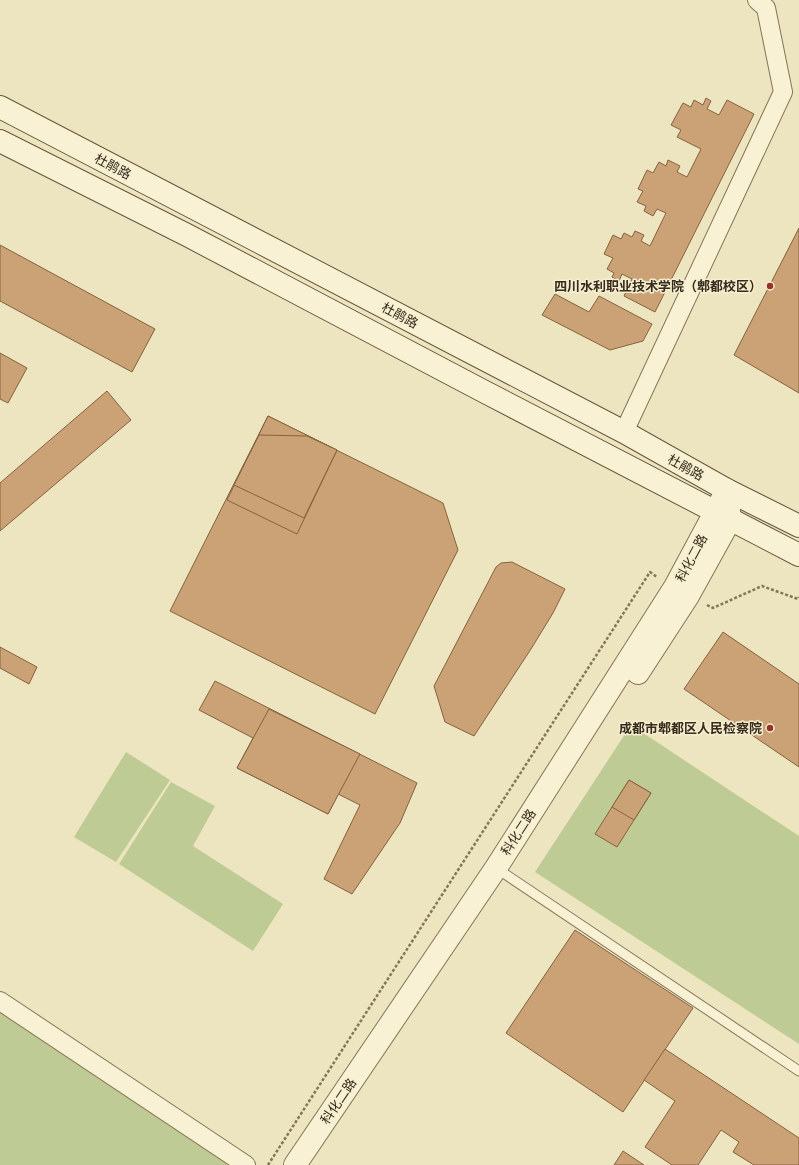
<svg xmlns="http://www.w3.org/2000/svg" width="799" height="1165" font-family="Bitter,'Noto Sans SC',serif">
<rect width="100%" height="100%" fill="#ede5c0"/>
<g fill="#bfcb94">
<path d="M 631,725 L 799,836 L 799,1044 L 535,872 Z"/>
<path d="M 126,752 L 170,780 L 116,862 L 74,837 Z"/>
<path d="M 171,782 L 215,806 L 193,846 L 283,904 L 253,951 L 119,864 Z"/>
<path d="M 0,1011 L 231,1165 L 0,1165 Z"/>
</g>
<g fill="#cba276" stroke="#85623e">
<path d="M 706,98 L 711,101 L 707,109 L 719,115 L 727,100 L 754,114 L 655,312 L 624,296 L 632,279 L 622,274 L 619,281 L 612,277 L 614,273 L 607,269 L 613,258 L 604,254 L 613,235 L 621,239 L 624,233 L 632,237 L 635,231 L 644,235 L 641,241 L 650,246 L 666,213 L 657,209 L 653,216 L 644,211 L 646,206 L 637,202 L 643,191 L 638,189 L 647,170 L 653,173 L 659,162 L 666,166 L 668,160 L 680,166 L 677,172 L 687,177 L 701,149 L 677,137 L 681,130 L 671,125 L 683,103 L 691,107 L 694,100 L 703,105 Z"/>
<path d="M 799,228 L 799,393 L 734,355 Z"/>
<path d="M 0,245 L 155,329 L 132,372 L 0,301 Z"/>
<path d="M 555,294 L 589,312 L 599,296 L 652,324 L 643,341 L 610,350 L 542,315 Z"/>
<path d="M 0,353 L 27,368 L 8,403 L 0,399 Z"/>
<path d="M 107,391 L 131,420 L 0,531 L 0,483 Z"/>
<path d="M 268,416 L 443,503 L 458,550 L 375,714 L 170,611 Z"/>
<path d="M 268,416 L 337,450 L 297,534 L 227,500 Z"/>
<path d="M 259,435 L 307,436 L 337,450 L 304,518 L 234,485 Z"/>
<path d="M 512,562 L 565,589 L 553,613 L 531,649 L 474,736 L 445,722 L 434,686 L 496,567 L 501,563 Z"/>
<path d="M 723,632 L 799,684 L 799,767 L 684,689 Z"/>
<path d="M 0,647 L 37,667 L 29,684 L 0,668 Z"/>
<path d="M 215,681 L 417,783 L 400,823 L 352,894 L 324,879 L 360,805 L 338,794 L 328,814 L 237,768 L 253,738 L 199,710 Z"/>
<path d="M 269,709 L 360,754 L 328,814 L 237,768 Z"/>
<path d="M 629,780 L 651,793 L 617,847 L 595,834 Z"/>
<path d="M 629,780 L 651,793 L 634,820 L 612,807 Z"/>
<path d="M 575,930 L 693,1008 L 623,1112 L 506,1033 Z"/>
<path d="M 665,1049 L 799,1138 L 799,1165 L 754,1165 L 733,1152 L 739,1142 L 721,1130 L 698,1165 L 672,1165 L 645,1147 L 675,1101 L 644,1080 Z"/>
<path d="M 623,1151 L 644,1165 L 614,1165 Z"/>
</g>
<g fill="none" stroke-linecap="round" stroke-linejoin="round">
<defs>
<path id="service" d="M 496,868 L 799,1071"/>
<g id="minor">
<path d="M 624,432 L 783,92 L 766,8 L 757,0"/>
<path d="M 0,1001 L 246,1165"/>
</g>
<g id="tertiary">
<path d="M 638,673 L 688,596 L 730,520 L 728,501"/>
<path d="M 295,1165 L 496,868 L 675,587 L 727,490"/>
</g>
<g id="secondary">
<path d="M 0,107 L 624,432 L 727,490 L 799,526"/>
<path d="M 0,141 L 187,235 L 485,392 L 799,555"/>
</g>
</defs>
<use href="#service" stroke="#867558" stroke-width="11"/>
<use href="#minor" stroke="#867558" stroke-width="20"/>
<use href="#tertiary" stroke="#867558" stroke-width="24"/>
<use href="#secondary" stroke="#68563c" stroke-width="24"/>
<g stroke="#867558" stroke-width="2.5" stroke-dasharray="3 2" stroke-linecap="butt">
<path d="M 707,605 L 713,608 L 762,586 L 798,599 L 799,597"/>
<path d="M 268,1165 L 650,572 L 657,577"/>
</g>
<use href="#service" stroke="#f8f1d3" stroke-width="9"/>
<use href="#minor" stroke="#f8f1d3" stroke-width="18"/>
<use href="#tertiary" stroke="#f8f1d3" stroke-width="22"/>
<use href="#secondary" stroke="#f8f1d3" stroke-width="22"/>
</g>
<g fill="#943329" stroke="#f5eecf" stroke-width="1.5">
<circle cx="770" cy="286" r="4"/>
<circle cx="770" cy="728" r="4"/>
</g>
<g text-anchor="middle" stroke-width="3" stroke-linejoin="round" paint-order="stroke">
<g font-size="13" fill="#362b1d" stroke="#f5eecf">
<text transform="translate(113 166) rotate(28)" y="5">杜鹃路</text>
<text transform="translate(400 315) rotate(28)" y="5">杜鹃路</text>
<text transform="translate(686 467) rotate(29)" y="5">杜鹃路</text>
<text transform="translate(691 558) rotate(-62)" y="5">科化二路</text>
<text transform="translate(518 832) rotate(-57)" y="5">科化二路</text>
<text transform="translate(338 1101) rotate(-56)" y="5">科化二路</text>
</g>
<g font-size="13" font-weight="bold" fill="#362b1d" stroke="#f5eecf" text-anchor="end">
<text x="762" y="291">四川水利职业技术学院（郫都校区）</text>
<text x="762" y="733">成都市郫都区人民检察院</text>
</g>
</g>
</svg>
